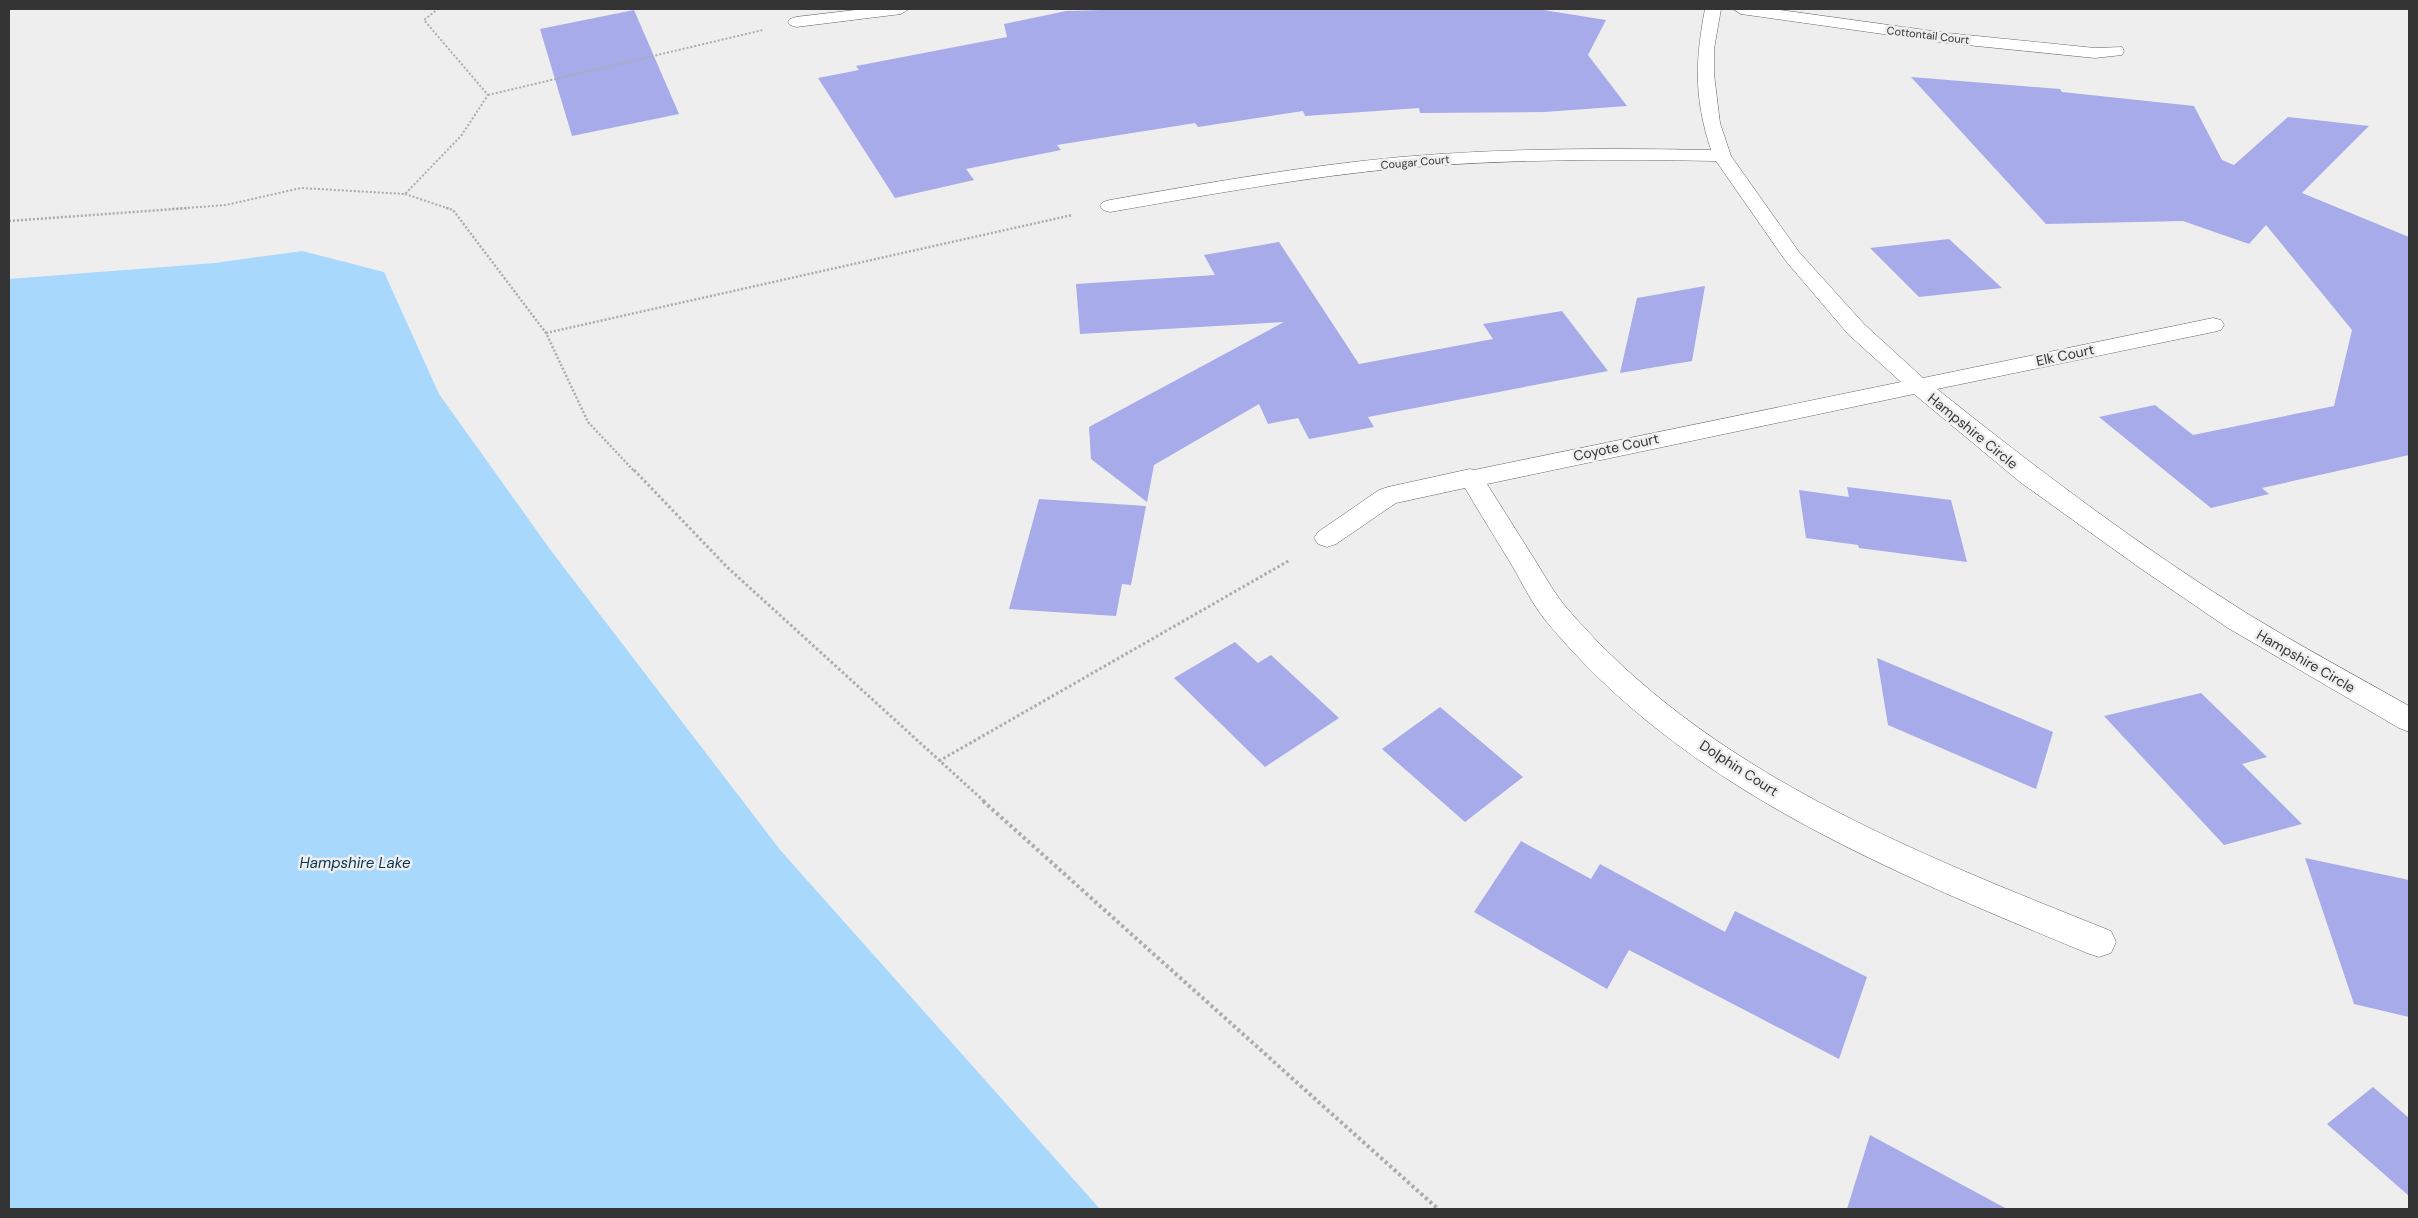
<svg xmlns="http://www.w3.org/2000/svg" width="2418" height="1218" font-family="'DM Sans',sans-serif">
<rect width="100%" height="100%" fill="#eeeeef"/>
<path fill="#a9d8fd" d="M 302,251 L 384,272 L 439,394 L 552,552 L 781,851 L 1100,1209 L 9,1209 L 9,279 L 215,263 Z"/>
<g fill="#a7abe9">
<path d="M 1142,9 L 1537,9 L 1606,20 L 1588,55 L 1627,106 L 1544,112 L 1420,113 L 1419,108 L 1305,116 L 1303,111 L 1198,127 L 1195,123 L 1057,145 L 1061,150 L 966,169 L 974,180 L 895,198 L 818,78 L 859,70 L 856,66 L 1007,37 L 1004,24 L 1066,11 Z"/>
<path d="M 634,10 L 679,114 L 572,136 L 540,29 Z"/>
<path d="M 1911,77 L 2060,89 L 2062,92 L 2194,106 L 2222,160 L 2234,165 L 2288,117 L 2369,126 L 2302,193 L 2409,237 L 2409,455 L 2262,488 L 2269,494 L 2211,508 L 2099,417 L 2155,405 L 2193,435 L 2334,406 L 2352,330 L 2266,225 L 2249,244 L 2183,221 L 2046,224 Z"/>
<path d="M 1949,239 L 2002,288 L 1919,297 L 1870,248 Z"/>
<path d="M 1279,242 L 1359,364 L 1493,339 L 1483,324 L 1562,311 L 1608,371 L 1368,417 L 1374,427 L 1309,439 L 1298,418 L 1268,424 L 1259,404 L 1154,465 L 1147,502 L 1091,459 L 1089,427 L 1284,322 L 1080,334 L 1076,284 L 1215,275 L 1204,255 Z"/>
<path d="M 1705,286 L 1692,361 L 1620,373 L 1637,298 Z"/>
<path d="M 1847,487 L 1951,500 L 1967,562 L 1859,548 L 1858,545 L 1806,538 L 1799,490 L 1849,497 Z"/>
<path d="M 1039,499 L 1146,506 L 1131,585 L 1122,584 L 1116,616 L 1009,609 Z"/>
<path d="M 1235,642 L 1258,663 L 1271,655 L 1339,718 L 1265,767 L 1174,678 Z"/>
<path d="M 1877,658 L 2053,732 L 2036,789 L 1888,725 Z"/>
<path d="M 2201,693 L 2267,757 L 2242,764 L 2302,824 L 2224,845 L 2104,716 Z"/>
<path d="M 1440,707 L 1523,777 L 1465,822 L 1382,749 Z"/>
<path d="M 1521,841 L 1591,879 L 1600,864 L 1725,932 L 1735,911 L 1867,977 L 1839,1059 L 1629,950 L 1607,989 L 1474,912 Z"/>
<path d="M 2305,858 L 2409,880 L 2409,1017 L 2354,1004 Z"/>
<path d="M 2373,1087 L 2409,1118 L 2409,1196 L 2327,1124 Z"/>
<path d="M 1870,1135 L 2007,1209 L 1847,1209 Z"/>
</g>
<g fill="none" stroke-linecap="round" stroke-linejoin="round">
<defs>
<g id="minor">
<path d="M 864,9 L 909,9 L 901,14 L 796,27 L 790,25 L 788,22 L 790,19 L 796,17 Z"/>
<path d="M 1705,9 L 1721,9 L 1714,49 L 1714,74 L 1720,123 L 1731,156 L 1799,252 L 1864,324 L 1923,378 L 2213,318 L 2221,320 L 2224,325 L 2221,330 L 2213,332 L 1937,389 C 2037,469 2139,546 2248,614 C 2300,646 2355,675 2409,706 L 2409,732 L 2399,728 L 2228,628 L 2140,568 L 2020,482 L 1914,394 L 1487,484 C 1502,508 1518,533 1533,557 C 1544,574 1553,592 1566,607 C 1706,772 1916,853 2111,931 L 2116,942 L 2111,953 L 2099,957 L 2087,953 C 1892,872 1684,789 1546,621 C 1533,605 1523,585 1513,567 C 1497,541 1481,515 1465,488 L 1396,503 L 1336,544 L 1327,547 L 1318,544 L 1314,538 L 1318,532 L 1379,490 L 1388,487 L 1470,469 L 1474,470 L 1901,382 L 1848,334 L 1785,260 L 1716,161 C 1611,159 1507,159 1402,168 C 1304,177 1207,195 1110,212 L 1103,210 L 1100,206 L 1103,202 L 1110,200 C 1207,183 1303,166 1401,157 C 1504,148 1608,148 1711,150 C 1694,98 1695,62 1705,9 Z"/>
<path d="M 1733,9 L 1773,9 L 1947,33 L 2095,48 L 2122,47 L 2124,51 L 2122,55 L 2095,58 L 1947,43 L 1741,14 Z"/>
</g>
</defs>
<use href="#minor" stroke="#646465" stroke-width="1"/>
<g stroke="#acacad" stroke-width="2" stroke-dasharray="2 2" stroke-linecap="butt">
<path d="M 488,95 L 763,30"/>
<path d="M 405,194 L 450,209"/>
<path d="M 172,209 L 226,205 L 301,188 L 405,194 L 461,136 L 488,95 L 424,20 L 438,9"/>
</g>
<g stroke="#acacad" stroke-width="2.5" stroke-dasharray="2 2" stroke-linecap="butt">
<path d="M 446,208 L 453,210 L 546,333 L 588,422 L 635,472"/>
<path d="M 9,221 L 189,208"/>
<path d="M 546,333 L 1072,215"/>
</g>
<g stroke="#acacad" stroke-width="3" stroke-dasharray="2.5 2.5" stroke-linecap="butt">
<path d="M 634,470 L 727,567 L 985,802"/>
<path d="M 939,761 L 1290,560"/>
</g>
<path stroke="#acacad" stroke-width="4" stroke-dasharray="3 3" stroke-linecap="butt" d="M 983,801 L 1438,1209"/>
<use href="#minor" fill="#fff" fill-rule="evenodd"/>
</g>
<g text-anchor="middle" stroke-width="5" stroke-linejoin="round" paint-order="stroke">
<g font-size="11" fill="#343434" stroke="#eeeeef">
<text transform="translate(1928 35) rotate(7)" y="4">Cottontail Court</text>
<text transform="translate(1415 162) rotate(-5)" y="4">Cougar Court</text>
</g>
<g font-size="14" fill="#343434" stroke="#eeeeef">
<text transform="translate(2065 355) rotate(-12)" y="5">Elk Court</text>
<text transform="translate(1973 431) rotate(39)" y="5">Hampshire Circle</text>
<text transform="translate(1616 447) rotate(-12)" y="5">Coyote Court</text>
<text transform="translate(2306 661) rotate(30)" y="5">Hampshire Circle</text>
<text transform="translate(1739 768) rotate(33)" y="5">Dolphin Court</text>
</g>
<g font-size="15" font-style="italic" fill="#063553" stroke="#eeeeef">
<text x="355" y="868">Hampshire Lake</text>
</g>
</g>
<rect width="2418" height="1218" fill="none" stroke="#343434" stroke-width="20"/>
</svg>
